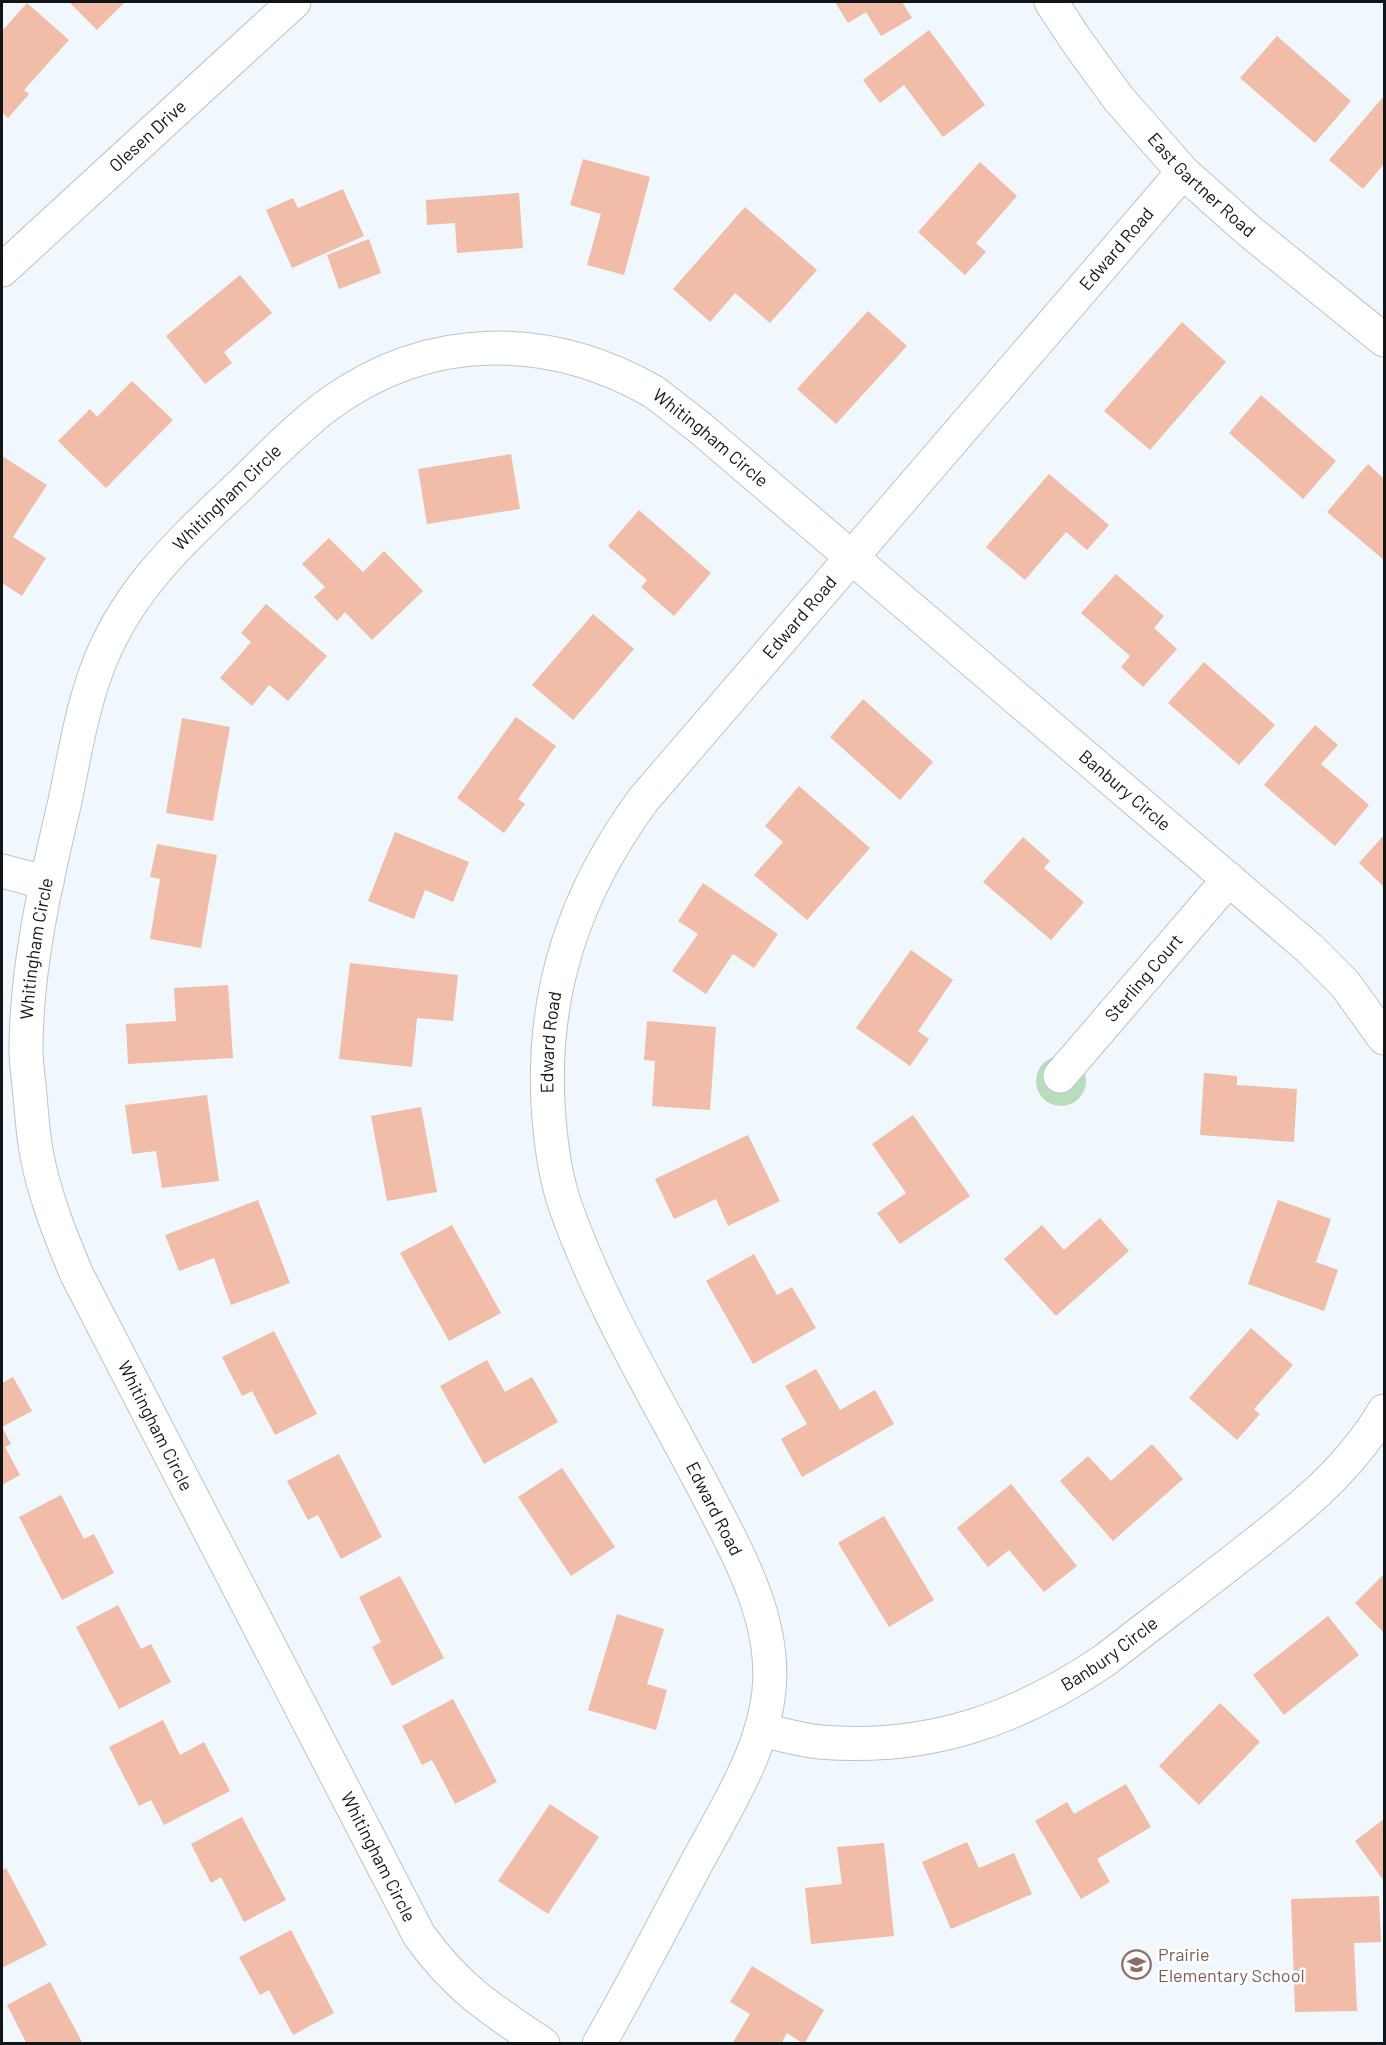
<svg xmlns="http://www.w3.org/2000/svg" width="1386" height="2045" font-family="Barlow,sans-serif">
<rect width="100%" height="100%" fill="#f0f7fd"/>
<circle fill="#b8ddba" cx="1061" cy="1081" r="25"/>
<g fill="#f1bda8">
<path d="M 69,2 L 125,2 L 97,30 Z"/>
<path d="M 835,2 L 902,2 L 912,18 L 881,36 L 866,12 L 848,23 Z"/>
<path d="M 27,3 L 69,40 L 24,90 L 29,94 L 8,118 L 2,112 L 2,31 Z"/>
<path d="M 929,30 L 985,105 L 943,137 L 904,85 L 880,103 L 863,80 Z"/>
<path d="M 1277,36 L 1351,101 L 1315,143 L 1240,78 Z"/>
<path d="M 1384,96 L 1384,164 L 1363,189 L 1329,160 Z"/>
<path d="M 583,159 L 650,177 L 624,275 L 587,265 L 601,214 L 570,205 Z"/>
<path d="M 980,162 L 1017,196 L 976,243 L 986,252 L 965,275 L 918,232 Z"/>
<path d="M 343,189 L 364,236 L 292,268 L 266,210 L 293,198 L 298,208 Z"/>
<path d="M 519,193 L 523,248 L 457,253 L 455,223 L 427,225 L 426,200 Z"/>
<path d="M 745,207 L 817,270 L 770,323 L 735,293 L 710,322 L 673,289 Z"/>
<path d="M 369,239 L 381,273 L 339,289 L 327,255 Z"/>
<path d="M 240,275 L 272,313 L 224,352 L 232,363 L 205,384 L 166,336 Z"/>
<path d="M 868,311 L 907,346 L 836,424 L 797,389 Z"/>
<path d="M 1182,322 L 1226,362 L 1150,450 L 1104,411 Z"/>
<path d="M 132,381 L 173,420 L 106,488 L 58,441 L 90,409 L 97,417 Z"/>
<path d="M 1261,395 L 1336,461 L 1303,499 L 1229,433 Z"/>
<path d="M 511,454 L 520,509 L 427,524 L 418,469 Z"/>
<path d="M 2,456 L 47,485 L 13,537 L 46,558 L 22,596 L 2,583 Z"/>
<path d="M 1368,464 L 1384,479 L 1384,560 L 1327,512 Z"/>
<path d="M 1049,474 L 1109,525 L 1087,550 L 1066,532 L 1025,580 L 986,547 Z"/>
<path d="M 639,510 L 711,573 L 674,616 L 641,587 L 647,580 L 608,546 Z"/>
<path d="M 329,538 L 363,572 L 384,551 L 423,591 L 372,640 L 345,612 L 337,621 L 314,597 L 325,587 L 302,564 Z"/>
<path d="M 1116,574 L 1164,616 L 1154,628 L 1177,649 L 1143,687 L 1121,667 L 1130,656 L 1081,613 Z"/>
<path d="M 266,604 L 327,656 L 288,701 L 269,685 L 252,706 L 220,678 L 251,642 L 241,633 Z"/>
<path d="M 593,614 L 634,649 L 573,720 L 532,685 Z"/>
<path d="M 1204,662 L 1275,725 L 1239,765 L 1168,703 Z"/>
<path d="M 863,699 L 933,762 L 900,800 L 830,737 Z"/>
<path d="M 516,717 L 556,746 L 518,799 L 525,804 L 504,833 L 457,798 Z"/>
<path d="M 182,718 L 230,727 L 213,821 L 166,813 Z"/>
<path d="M 1315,725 L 1338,745 L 1321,764 L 1369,805 L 1335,846 L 1264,785 Z"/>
<path d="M 799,786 L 870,848 L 807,920 L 754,875 L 783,842 L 765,826 Z"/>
<path d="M 395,832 L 469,862 L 453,902 L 425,890 L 414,919 L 368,901 Z"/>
<path d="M 1384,835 L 1384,887 L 1359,863 Z"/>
<path d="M 1023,837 L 1050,861 L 1044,868 L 1084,902 L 1051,940 L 983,882 Z"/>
<path d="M 157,844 L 217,855 L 201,948 L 150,939 L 160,879 L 150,877 Z"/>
<path d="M 703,883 L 778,934 L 754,968 L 733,954 L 706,994 L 672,971 L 698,934 L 678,921 Z"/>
<path d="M 911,950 L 953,980 L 918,1031 L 929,1039 L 910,1066 L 856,1028 Z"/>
<path d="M 350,963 L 458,975 L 453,1021 L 417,1018 L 412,1067 L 339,1059 Z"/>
<path d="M 228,985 L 233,1058 L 128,1064 L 126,1024 L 176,1021 L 174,988 Z"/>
<path d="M 647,1021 L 716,1027 L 710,1110 L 652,1106 L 655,1061 L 644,1060 Z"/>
<path d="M 1204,1073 L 1237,1076 L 1237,1085 L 1297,1089 L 1294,1142 L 1200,1135 Z"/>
<path d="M 207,1095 L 219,1181 L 162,1188 L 156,1151 L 132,1154 L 125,1105 Z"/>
<path d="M 421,1107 L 437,1192 L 387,1201 L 371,1116 Z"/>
<path d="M 913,1115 L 970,1196 L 900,1244 L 877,1213 L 906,1193 L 872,1144 Z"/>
<path d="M 748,1135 L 780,1201 L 728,1226 L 716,1199 L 674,1219 L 655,1179 Z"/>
<path d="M 258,1200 L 290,1283 L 231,1305 L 214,1258 L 179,1271 L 165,1235 Z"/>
<path d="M 1278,1200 L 1331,1219 L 1316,1262 L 1338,1270 L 1324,1311 L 1248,1284 Z"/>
<path d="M 1100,1218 L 1129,1251 L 1056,1316 L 1004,1259 L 1042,1225 L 1064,1250 Z"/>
<path d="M 452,1225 L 501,1313 L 449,1341 L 400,1253 Z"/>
<path d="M 754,1254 L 777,1295 L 792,1287 L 816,1328 L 753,1364 L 706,1281 Z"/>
<path d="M 1251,1328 L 1293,1365 L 1254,1409 L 1260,1414 L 1237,1440 L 1189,1398 Z"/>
<path d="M 274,1331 L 317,1414 L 275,1435 L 252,1391 L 242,1396 L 222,1357 Z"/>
<path d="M 487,1360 L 505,1392 L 532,1377 L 558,1422 L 484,1464 L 440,1386 Z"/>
<path d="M 816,1369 L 840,1410 L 875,1390 L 894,1424 L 802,1477 L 781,1439 L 807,1424 L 785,1386 Z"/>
<path d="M 13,1377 L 32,1411 L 2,1427 L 2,1383 Z"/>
<path d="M 2,1427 L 11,1444 L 5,1447 L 20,1475 L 2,1485 Z"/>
<path d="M 1152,1444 L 1183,1479 L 1113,1541 L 1060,1481 L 1088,1456 L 1111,1481 Z"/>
<path d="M 339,1454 L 382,1537 L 341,1559 L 318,1515 L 308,1520 L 287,1481 Z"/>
<path d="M 562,1468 L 615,1547 L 571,1576 L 518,1497 Z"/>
<path d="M 1011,1484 L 1077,1566 L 1044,1592 L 1009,1550 L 988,1567 L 957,1528 Z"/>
<path d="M 61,1495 L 84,1539 L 94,1534 L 114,1573 L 62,1600 L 19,1517 Z"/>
<path d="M 884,1516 L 934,1600 L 889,1627 L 838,1543 Z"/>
<path d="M 1384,1574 L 1384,1633 L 1355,1603 Z"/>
<path d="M 400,1576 L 444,1658 L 392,1686 L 372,1647 L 381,1642 L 359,1597 Z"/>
<path d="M 118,1605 L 141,1649 L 151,1644 L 171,1682 L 119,1709 L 76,1627 Z"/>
<path d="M 617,1614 L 664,1629 L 647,1684 L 667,1690 L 656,1730 L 588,1710 Z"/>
<path d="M 1328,1616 L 1359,1655 L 1284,1715 L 1253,1675 Z"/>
<path d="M 453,1699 L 497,1782 L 455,1804 L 432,1760 L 422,1765 L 402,1726 Z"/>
<path d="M 1220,1703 L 1260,1742 L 1199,1805 L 1159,1766 Z"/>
<path d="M 163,1720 L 180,1755 L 204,1742 L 230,1791 L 164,1825 L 151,1800 L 139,1806 L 109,1747 Z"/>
<path d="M 1126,1784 L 1151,1827 L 1097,1859 L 1110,1882 L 1081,1899 L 1035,1821 L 1067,1802 L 1074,1814 Z"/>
<path d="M 550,1804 L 599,1837 L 548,1914 L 498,1881 Z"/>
<path d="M 242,1817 L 286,1900 L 244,1922 L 221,1877 L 211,1883 L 191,1844 Z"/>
<path d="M 1384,1819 L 1384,1881 L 1355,1841 Z"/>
<path d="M 967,1842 L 979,1868 L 1014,1853 L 1032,1894 L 951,1929 L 922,1862 Z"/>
<path d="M 884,1843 L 894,1936 L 811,1944 L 805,1888 L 842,1884 L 837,1847 Z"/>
<path d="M 6,1868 L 47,1945 L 2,1968 L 2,1871 Z"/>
<path d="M 1379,1896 L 1381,1942 L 1354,1943 L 1357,2011 L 1295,2012 L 1291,1899 Z"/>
<path d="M 291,1930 L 334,2013 L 293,2035 L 269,1990 L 260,1995 L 239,1957 Z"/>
<path d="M 752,1966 L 824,2010 L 804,2044 L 787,2033 L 781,2044 L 732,2044 L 750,2014 L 730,2002 Z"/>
<path d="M 50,1982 L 83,2044 L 27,2044 L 7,2005 Z"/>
</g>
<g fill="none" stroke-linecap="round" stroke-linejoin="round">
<defs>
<g id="minor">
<path id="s1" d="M 1051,2 L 1076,40 L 1118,98 L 1183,172 L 1248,230 L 1384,340"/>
<path d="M 2,871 L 47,883"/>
<path id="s2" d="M 1060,1076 L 1229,879"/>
<path id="s3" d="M 761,1730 C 781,1734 800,1740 820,1742 C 927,1751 1017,1720 1105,1660 C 1147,1627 1190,1595 1232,1562 C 1290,1517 1347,1474 1384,1411"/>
<path id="s4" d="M 543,2044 C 490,2009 456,1987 419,1935 L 77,1275 C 61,1237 45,1197 37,1156 C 33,1136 32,1116 30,1096 C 29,1081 26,1065 26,1050 C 26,967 46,881 65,801 C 74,758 81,713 96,672 C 123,596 175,547 231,494 C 263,464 294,430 329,404 C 430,331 549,332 654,392 L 699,427 L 1309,948 L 1345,984 L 1384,1038"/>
<path id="s5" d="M 599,2044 C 633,1985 664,1924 696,1864 C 725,1810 763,1752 769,1690 C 776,1619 737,1552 706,1492 C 657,1398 600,1305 565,1205 C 554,1173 550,1138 548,1104 C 542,989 576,892 643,800 L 1183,172"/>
</g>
<g id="tertiary">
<path id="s6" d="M 2,270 L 294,2"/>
</g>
</defs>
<use href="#minor" stroke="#bcc3cb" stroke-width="35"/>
<use href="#tertiary" stroke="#bcc3cb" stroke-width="35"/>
<use href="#minor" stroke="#fff" stroke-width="33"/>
<use href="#tertiary" stroke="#fff" stroke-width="33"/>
</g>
<defs>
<symbol id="school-ring" viewBox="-11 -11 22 22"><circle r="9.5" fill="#fff" stroke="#8d6e63" stroke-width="1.5"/><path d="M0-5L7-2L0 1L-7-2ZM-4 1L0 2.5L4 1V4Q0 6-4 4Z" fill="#8d6e63"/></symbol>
</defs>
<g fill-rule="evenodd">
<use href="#school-ring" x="1120" y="1948" width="33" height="33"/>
</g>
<g text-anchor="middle" stroke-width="5" stroke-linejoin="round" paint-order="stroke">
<g font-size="18" fill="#121517" stroke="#fff">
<text dy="6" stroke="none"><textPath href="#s6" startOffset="198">Olesen Drive</textPath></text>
<text dy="6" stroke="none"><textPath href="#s1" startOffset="238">East Gartner Road</textPath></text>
<text dy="6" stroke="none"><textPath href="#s5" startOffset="2080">Edward Road</textPath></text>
<text dy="6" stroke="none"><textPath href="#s4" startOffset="2304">Whitingham Circle</textPath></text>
<text dy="6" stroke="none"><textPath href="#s4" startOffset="1748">Whitingham Circle</textPath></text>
<text dy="6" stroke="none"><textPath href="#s5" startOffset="1594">Edward Road</textPath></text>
<text dy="6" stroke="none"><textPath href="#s4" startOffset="2848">Banbury Circle</textPath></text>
<text dy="6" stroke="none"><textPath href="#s4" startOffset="1244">Whitingham Circle</textPath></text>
<text dy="6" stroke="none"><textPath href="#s2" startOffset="129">Sterling Court</textPath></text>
<text dy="6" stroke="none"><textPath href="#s5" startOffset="1090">Edward Road</textPath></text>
<text transform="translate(155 1426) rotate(63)" y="6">Whitingham Circle</text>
<text transform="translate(714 1509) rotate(63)" y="6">Edward Road</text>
<text dy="6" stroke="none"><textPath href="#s3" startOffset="370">Banbury Circle</textPath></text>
<text transform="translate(378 1857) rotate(63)" y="6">Whitingham Circle</text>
</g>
<g font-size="18" fill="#785e54" stroke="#fff" text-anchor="start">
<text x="1158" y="1961">Prairie<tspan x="1158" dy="21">Elementary School</tspan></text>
</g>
</g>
<rect width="1386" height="2045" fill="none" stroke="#121517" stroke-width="6"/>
</svg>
